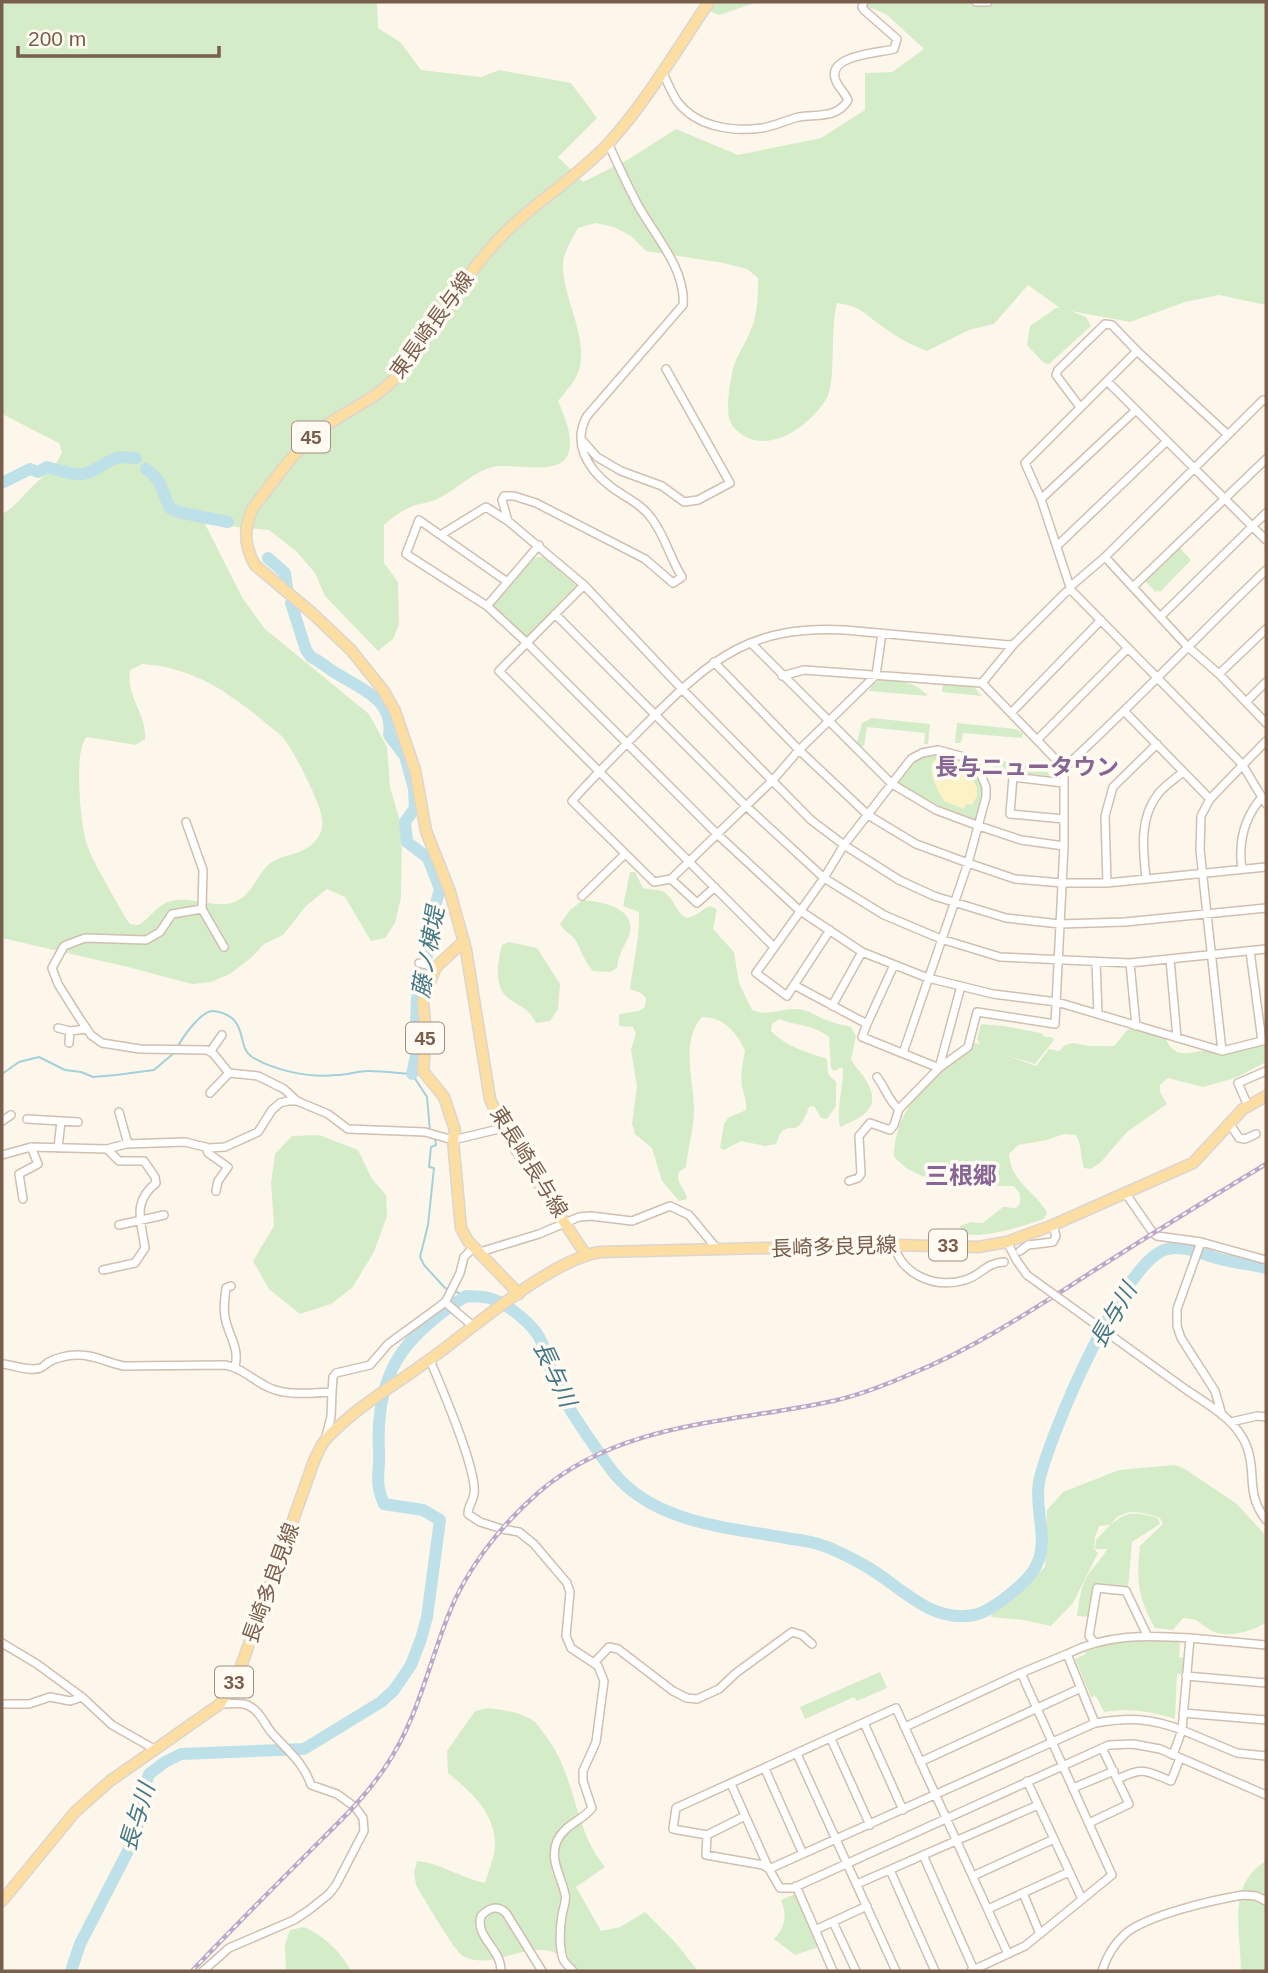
<svg xmlns="http://www.w3.org/2000/svg" width="1268" height="1973" viewBox="0 0 1268 1973" font-family="Arial,'Noto Sans JP',sans-serif">
<style>
.green{fill:#d5ecc8;fill-rule:evenodd}
.sand{fill:#fcf2c6}
.lines{fill:none;stroke-linecap:round;stroke-linejoin:round}
.stream{stroke:#a4d0da;stroke-width:2}
.river{stroke:#bee0e8;stroke-width:12}
.minor-casing{stroke:#d1bfaf;stroke-width:10}
.major-casing{stroke:#dcd5d0;stroke-width:13}
.minor{stroke:#fff;stroke-width:7}
.major{stroke:#fcdea3;stroke-width:10}
.rail-casing{stroke:#bba7c9;stroke-width:4.5}
.rail{stroke:#fffaf2;stroke-width:2;stroke-dasharray:5;stroke-linecap:butt}
.minor-bridge-casing{stroke:#d1bfaf;stroke-width:10;stroke-linecap:butt}
.minor-bridge{stroke:#fff;stroke-width:7}
.labels{text-anchor:middle;stroke-width:7;stroke-linejoin:round;paint-order:stroke}
.shield{fill:#fffaf2;stroke:#a28d7e;stroke-width:2}
.shield-label{font-size:19px;font-weight:bold;fill:#7a5e4c}
.street-label{font-size:21px;fill:#7a5e4c;stroke:#fffaf2}
.neighbourhood-label{font-size:23px;font-weight:bold;fill:#876595;stroke:#fffaf2}
.water-label{font-size:23px;font-style:italic;fill:#427886;stroke:#fffaf2}
.quarter-label{font-size:24px;font-weight:bold;fill:#876595;stroke:#fffaf2}
</style>
<rect width="100%" height="100%" fill="#fdf7eb"/>
<path class="green" d="M2 2H377L378 28 400 42 421 70 481 77 499 70 571 83 597 118 558 157 583 182 629 159 676 129 738 155 821 138 865 110V73L892 72 924 49 886 14 855 2H1266V305L1219 295 1185 302 1130 322 1071 311 1086 317 1091 326 1049 364 1044 363 1027 345 1030 326 1056 308H1060L1028 285 994 324 969 330 927 351C912 345 898 338 886 329 866 316 862 306 837 303 830 327 836 382 827 398 812 423 775 452 746 437 739 433 731 427 729 418 726 407 731 370 736 360 742 347 750 335 754 321 758 307 758 292 758 278L747 269 724 263 646 251 631 236 614 227 595 223 578 228C573 237 567 247 564 257 557 289 590 335 579 370 576 381 565 392 558 401 565 417 579 449 562 462 550 472 515 465 499 466 474 469 459 489 437 499 431 502 423 503 416 505 404 509 394 516 384 525V563L398 582 399 624 393 639 378 651 325 596 315 573 296 551 269 530 205 524 243 599 265 629 369 714 387 747 390 787 402 828 401 897 395 923 385 938 371 941 345 897 327 889 306 906 283 935 264 944 252 957 230 974 211 982 192 984 128 967 2 938V514C17 506 24 494 36 483 47 473 56 467 62 452L59 443 2 414ZM142 664C190 667 224 689 261 719 268 726 279 732 285 740 296 756 305 775 313 792 320 809 329 826 315 841 302 857 281 853 268 865 257 875 252 894 237 901 216 911 190 894 168 902 158 905 148 919 139 925L130 924 125 917C114 896 90 859 85 838 81 820 73 749 87 737L136 745 145 739C147 713 126 699 130 670Z
M704 2H758L719 15 710 11Z
M1179 547 1191 560 1160 592 1158 590 1156 592 1144 580Z
M538 557H544L577 586 527 637 492 607 491 604 535 558Z
M881 680C901 681 914 681 928 696L869 691 873 684Z
M943 682 972 685 982 696 942 692Z
M872 718 930 724 928 744H924L925 733 867 727 864 746H856L862 723Z
M957 723 1016 729 1023 733 1022 738 963 733 961 743H955Z
M927 753C954 752 984 765 983 797 983 804 979 812 978 819L973 821 919 796 897 783 907 765Z
M994 760 1029 764 1030 768H1045L1050 776 992 770Z
M630 872H635L643 888C649 890 657 889 662 891 674 896 675 913 687 918 697 916 701 910 710 906L717 909 713 929 734 952 739 983 752 1010C768 1017 780 1008 797 1009 810 1010 817 1017 829 1021 836 1024 844 1025 851 1027L856 1036 851 1059C854 1065 857 1068 861 1073 884 1104 869 1115 840 1127 836 1112 843 1087 843 1070L842 1067 834 1071 831 1068 829 1037C810 1023 799 1027 779 1019L772 1024 771 1031C789 1048 804 1051 827 1059L828 1074 836 1082V1106L827 1119 821 1118 814 1106 809 1107C797 1141 791 1120 781 1133 778 1136 778 1141 776 1144L765 1146 741 1141 724 1150 720 1148 724 1124 728 1118 746 1110C747 1101 744 1095 742 1087 740 1075 743 1062 745 1050 736 1032 724 1017 702 1017 679 1043 695 1082 694 1113 693 1131 688 1149 686 1167L679 1172C675 1184 686 1188 687 1199L679 1201 662 1181 652 1148 635 1134 632 1124 637 1086 631 1050 636 1034 633 1027 619 1026V1014L639 1011 645 1007 646 998 641 993 630 989C633 963 640 938 639 912L623 906Z
M583 900C603 902 638 908 629 936 624 947 618 955 617 968L610 972 593 971C584 961 582 952 576 941 572 934 564 932 560 924L570 910Z
M509 942 537 948 560 984 558 1009 550 1021 536 1023C528 1007 521 1008 508 998 493 986 498 961 502 945Z
M981 1024 1004 1026 1041 1033 1045 1037H1052L1054 1040 1035 1064 1003 1054 1036 1066 1049 1049 1059 1051 1065 1045 1073 1043 1089 1046H1114L1128 1029 1165 1037C1173 1057 1184 1054 1201 1051 1207 1049 1216 1053 1223 1052 1237 1052 1252 1046 1266 1043V1062L1235 1078 1203 1087 1168 1078 1160 1085V1092L1167 1104 1127 1132 1100 1163 1091 1169 1084 1168C1080 1156 1082 1144 1076 1135L1064 1134 1047 1140 1018 1145 1009 1154C1011 1182 1034 1191 1047 1212L1044 1219C1023 1226 982 1240 962 1233L960 1226 971 1222 983 1223 1003 1207 1016 1208 1020 1204V1194L1014 1186H993L977 1178 963 1175 953 1180 922 1176 906 1168 894 1157C894 1122 914 1093 940 1071 952 1061 965 1056 974 1043L980 1044 977 1039Z
M319 1135 358 1150 372 1179 386 1195 387 1216 374 1252 352 1288 331 1304 300 1314 269 1289 253 1261 274 1226 271 1183 275 1154 292 1136Z
M1175 1465 1185 1469 1237 1504 1266 1536V1623C1251 1631 1228 1639 1212 1631 1198 1623 1201 1619 1183 1618L1173 1630 1155 1628C1138 1599 1136 1579 1140 1546L1163 1524 1160 1518C1142 1512 1124 1506 1111 1524 1128 1510 1137 1512 1158 1518L1160 1524 1132 1542 1128 1588 1095 1585 1089 1617 1077 1616C1079 1603 1080 1588 1087 1577 1092 1567 1101 1561 1107 1549H1095L1096 1540 1110 1525 1099 1526 1095 1537 1094 1549 1098 1553 1073 1603 1051 1626 1024 1620 991 1617 992 1612 1008 1603 1045 1567 1047 1510 1063 1492 1119 1470Z
M1156 1639 1180 1642 1179 1657 1184 1658 1183 1674H1177L1175 1719C1151 1711 1129 1708 1104 1712L1096 1696 1091 1697 1075 1659 1086 1654 1084 1650 1105 1644Z
M880 1672 887 1688 857 1701 854 1697 805 1719 800 1707Z
M488 1708C503 1710 522 1712 535 1722 538 1725 542 1731 545 1735 577 1776 573 1829 605 1867L576 1887 601 1931 620 1927 645 1912 675 1942 698 1971H577C573 1967 568 1960 562 1956 528 1936 493 1973 463 1956 455 1952 423 1897 416 1885L414 1872 417 1861C440 1863 461 1878 485 1883 488 1871 495 1857 495 1845 495 1812 470 1791 448 1773L447 1751 475 1711Z
M1266 1861V1971H1241C1241 1932 1226 1885 1266 1861Z
M795 1894 819 1947 795 1955 774 1939C786 1927 787 1914 781 1900Z
M304 1927C323 1935 341 1952 351 1971H286L285 1945 290 1930Z"/>
<path class="sand" d="M947 755 961 762 977 787V796L972 805 966 804 964 809 944 801C937 789 928 775 933 761Z"/>
<g class="lines">
<path class="stream" d="M177 1048C182 1038 202 1009 214 1011 251 1017 235 1046 252 1057 275 1071 310 1078 336 1075 347 1075 358 1071 368 1071 383 1071 397 1073 412 1074L427 1097 430 1131
M2 1074 19 1062 39 1057 65 1070 81 1072 93 1077 116 1075 154 1070 174 1053
M435 1137 436 1145 431 1147 429 1167 434 1168 428 1225 420 1257 424 1265 445 1288 448 1289
M454 1291 466 1296"/>
<path class="river" d="M146 469C165 483 160 490 170 508L178 512 228 522
M2 483 30 469 38 472 47 467C60 470 74 477 87 473 110 465 107 454 136 458
M268 558 285 573 287 587
M291 603 306 650 311 657C322 662 329 670 339 675 365 690 394 702 389 735L405 756 414 789 415 808 405 822 407 842 428 858 440 889 431 921 425 971 417 998 416 1024 419 1042 412 1074
M71 1971 80 1944 128 1851 137 1829 140 1800 149 1774 165 1762 181 1754 304 1749 381 1702 394 1690 411 1665 421 1639 427 1617 440 1520 423 1510 384 1504C374 1481 380 1474 379 1451 375 1374 402 1337 466 1296 473 1297 482 1296 489 1298 507 1303 536 1326 542 1343 549 1362 553 1381 563 1398 578 1423 596 1449 613 1472 654 1523 726 1527 786 1538 797 1540 810 1541 821 1545 837 1550 855 1560 869 1568 902 1588 931 1623 974 1615 991 1612 1030 1581 1037 1564 1049 1538 1034 1509 1039 1482 1048 1438 1125 1256 1168 1249 1186 1245 1203 1255 1220 1259 1235 1263 1251 1264 1266 1268"/>
<g class="minor-casing">
<path id="minor" d="M976 2H988
M662 71C667 81 671 92 677 101 696 127 732 132 762 128 775 126 786 120 799 117 816 114 837 119 848 100 845 93 839 88 836 81 825 55 879 53 894 49L897 39 864 10 862 7 864 2
M1137 351 1025 463 1041 499 1071 590 1242 764 1266 804
M1080 407 1056 375 1058 370 1105 324 1112 325 1137 351 1227 434
M582 440 597 457 621 471 662 486 684 502 698 500 730 483 666 369
M1167 441 1266 540
M1041 499 1136 410
M508 521 502 500 504 496H514L536 503 645 559 673 583 682 577C670 558 665 536 652 519 641 503 624 497 610 486 587 468 572 443 587 416L683 305C686 270 656 237 639 207 628 187 618 165 608 143
M442 534 486 507 508 521 584 585 682 689 811 820 844 845 899 880 934 896 1006 918 1060 924 1125 922 1266 908
M1057 546 1167 441 1107 381
M1105 557 1187 646 1219 674 1266 723
M506 581 419 520 406 554 487 606 527 643 717 834 799 910 862 952 928 978 993 994 1057 1002 1222 1051 1266 1040
M584 585 499 671 774 947
M1071 586 1105 557 1259 404 1263 400 1266 401
M1134 586 1266 459
M487 606 539 545
M555 614 746 806 824 878 884 915 941 939 1000 957 1130 963 1266 949
M1160 617 1266 513
M882 633 876 675 799 750 773 780 671 879 654 882 572 801C597 773 623 747 650 720 713 657 752 625 845 630L1009 645 1014 644
M751 643 892 784 936 810 979 826 1021 840 1064 846
M714 662 799 750 868 815 916 844 968 863 1015 879 1062 883H1107L1266 867
M1219 674 1266 629
M782 676 804 670 982 683 1064 768V846L1055 1024 977 1012 968 1047 939 1068 862 1037 867 1024 794 985 787 996 756 973 824 878 844 845 911 759 922 753 938 750 964 757 973 763 980 772 986 787V797L968 863 903 1053
M982 683 1014 644 1066 592 1071 590
M1247 701 1266 682
M1125 712 1210 799
M1011 713 1101 620
M1037 740 1128 648
M1064 768C1134 704 1198 635 1266 570
M1064 819 1010 814 1013 777 1064 783
M186 822 203 870 202 909 224 947
M1242 869C1238 842 1244 818 1262 797
M1146 878C1143 850 1139 818 1158 794 1164 786 1175 779 1183 772
M671 879 697 903 715 887
M1107 883 1105 816 1113 787 1157 744
M582 896 625 854
M202 909 172 914 160 932 146 940 85 938 64 946 52 968 58 984 80 1019 91 1035 102 1043 140 1049 206 1050 212 1052 229 1073 258 1076 284 1089 297 1101
M1250 951 1262 1041
M1170 959 1177 1038
M1096 962 1098 1014
M419 963 436 967
M1130 963 1136 1026
M794 985 830 930
M832 1006 862 952
M867 1024 894 965
M58 1028 70 1031 87 1029
M69 1043 70 1031
M1222 1051 1200 850 1201 816 1210 799 1266 741
M210 1052 222 1035
M877 1077C885 1087 889 1102 899 1109
M210 1093 229 1073
M1248 1106 1238 1083 1266 1071
M119 1112 128 1144
M27 1119 61 1121
M2 1121 11 1115
M1230 1124 1239 1138 1245 1139 1256 1134
M206 1147 208 1153 228 1167 218 1181 216 1191
M58 1148 61 1121 78 1122
M2 1155 31 1147 107 1149 126 1144 185 1142 209 1148 225 1147 258 1132 272 1110 280 1103 288 1101H297L328 1114 348 1129 425 1132 453 1140 503 1128
M849 1181 858 1178 861 1174 859 1136 870 1123 890 1130 894 1125 899 1109 939 1068 961 986
M1126 1194 1153 1233 1157 1236 1201 1242 1266 1260
M23 1199 19 1174 38 1164 31 1147
M119 1225 164 1215
M1007 1242 1017 1261 1027 1275
M1201 1242 1177 1309V1326L1181 1338 1215 1391 1222 1415
M894 1245C902 1275 935 1289 965 1280 982 1275 985 1263 1004 1262
M1020 1251 1028 1245 1053 1242 1056 1236 1053 1225
M480 1252 539 1234 579 1217 591 1216 632 1221 670 1206 689 1215 718 1250
M103 1270 135 1263 145 1248C141 1221 132 1202 156 1183L155 1177 144 1161H119L107 1149
M231 1286 226 1288C225 1297 223 1307 225 1317 228 1335 240 1348 235 1366
M445 1302 474 1327
M430 1360C440 1384 478 1471 474 1494 473 1502 468 1505 468 1514L480 1522 502 1529 519 1532 534 1544 567 1583 570 1592 566 1636 571 1648 598 1666 604 1681 596 1742 583 1771V1781L592 1808C582 1821 565 1824 557 1841 549 1859 561 1876 565 1894 567 1901 563 1908 562 1915 560 1928 559 1946 563 1959 565 1964 570 1967 573 1971
M2 1364C14 1365 29 1372 40 1368 42 1368 47 1363 49 1362 56 1358 68 1355 76 1355 94 1354 107 1363 124 1366L225 1365C243 1368 253 1381 270 1388 288 1396 312 1393 332 1392L331 1417 325 1440
M1188 1391C1210 1406 1237 1420 1247 1447 1257 1474 1245 1493 1266 1520
M332 1392 333 1377 336 1373 370 1365 388 1344 440 1306 446 1301 460 1273 464 1257 474 1247
M1231 1422 1257 1416 1266 1417
M2 1643 37 1664 82 1697 112 1725 156 1750
M1095 1643 1089 1636 1097 1588 1126 1591 1147 1635
M1266 1645 1190 1638 1182 1730 1237 1753 1266 1756
M1067 1654C1106 1634 1147 1635 1190 1638
M594 1663 609 1647 618 1649 673 1691 687 1698 697 1699 719 1689 736 1673 792 1632 802 1635 812 1644
M1021 1673 1067 1654 1095 1723
M1186 1676 1266 1683
M2 1704H29L50 1697 70 1701 82 1697
M1183 1713 1266 1720
M864 1723 903 1810
M905 1727 1021 1673 1112 1875 1025 1946 971 1971
M831 1739 870 1825
M797 1754 896 1971
M920 1762 1081 1688
M765 1769 803 1854
M1118 1779C1144 1766 1146 1771 1171 1781L1180 1758
M1027 1781 1082 1899
M731 1784 769 1869 1095 1723C1129 1717 1150 1718 1182 1730L1173 1755
M1073 1788 1114 1771
M745 1816 707 1835 673 1829 676 1808 896 1708 1008 1954
M1089 1823 1129 1804 1102 1748
M707 1835 706 1855 763 1865 769 1869 780 1888H793L1109 1745 1133 1744 1160 1749 1266 1795
M923 1855 974 1970
M890 1870 935 1971
M973 1876 1054 1839
M857 1884 1038 1805
M796 1886 833 1971
M1023 1893 1040 1934
M988 1909 1069 1872
M833 1922 856 1971
M815 1930 867 1906
M203 1971 229 1948 294 1920 309 1910 329 1894 336 1885 364 1831 363 1818 355 1807 337 1794 311 1785C304 1763 287 1750 272 1733 264 1724 260 1710 247 1705 240 1702 229 1704 220 1704
M501 1971C501 1948 475 1938 481 1916 489 1908 497 1904 506 1913L542 1971
M1102 1971C1106 1958 1114 1944 1125 1934 1147 1915 1213 1900 1243 1895L1256 1896 1266 1901"/>
</g>
<g class="major-casing">
<path id="major" d="M464 941 436 967 428 986 423 1002 426 1033 423 1071 444 1097 455 1130 453 1140 461 1228 468 1241 519 1294
M586 1255 517 1151 503 1128 490 1099 466 950 450 892 426 831 415 770 395 711 383 690 351 650 312 613 255 565C244 546 243 528 253 508 271 485 288 459 310 438 337 413 374 403 399 374 435 333 459 282 496 242 530 205 574 180 608 144 647 101 677 49 709 2
M2 1901 75 1812 110 1781 220 1704 238 1675 314 1461C318 1453 321 1444 327 1438 356 1407 395 1385 429 1360 472 1329 550 1260 600 1252L894 1245 978 1247 1007 1242 1053 1225 1193 1163 1243 1109 1266 1096"/>
</g>
<use href="#minor" class="minor"/>
<use href="#major" class="major"/>
<g class="rail-casing">
<path id="rail" d="M192 1971C231 1930 271 1890 311 1850 338 1823 365 1798 386 1766 417 1720 428 1667 448 1616 466 1569 501 1525 539 1492 621 1421 733 1423 833 1401 860 1395 888 1384 913 1373 979 1346 1038 1306 1098 1268 1153 1233 1210 1198 1266 1164"/>
</g>
<use href="#rail" class="rail"/>
<g class="minor-bridge-casing">
<path id="minor-bridge" d="M1027 1275 1188 1391"/>
</g>
<use href="#minor-bridge" class="minor-bridge"/>
</g>
<g class="labels">
<g class="shield">
<rect x="292" y="421.5" width="38" height="31" rx="5"/>
<rect x="406" y="1022.5" width="38" height="31" rx="5"/>
<rect x="929" y="1229.5" width="38" height="31" rx="5"/>
<rect x="215" y="1666.5" width="38" height="31" rx="5"/>
</g>
<g class="shield-label">
<text x="311" y="444">45</text>
<text x="425" y="1045">45</text>
<text x="948" y="1252">33</text>
<text x="234" y="1689">33</text>
</g>
<g class="street-label">
<text transform="translate(432 325) rotate(-54)" y="7">東長崎長与線</text>
<text transform="translate(529 1162) rotate(58)" y="7">東長崎長与線</text>
<text transform="translate(834 1247) rotate(-2)" y="7">長崎多良見線</text>
<text transform="translate(271 1583) rotate(-70)" y="7">長崎多良見線</text>
</g>
<g class="neighbourhood-label">
<text x="1027" y="775">長与ニュータウン</text>
</g>
<g class="water-label">
<text transform="translate(428 952) rotate(-80)" y="8">藤ノ棟堤</text>
<text transform="translate(1113 1315) rotate(-60)" y="8">長与川</text>
<text transform="translate(555 1374) rotate(65)" y="8">長与川</text>
<text transform="translate(137 1817) rotate(-73)" y="8">長与川</text>
</g>
<g class="quarter-label">
<text x="961" y="1184">三根郷</text>
</g>
</g>
<rect width="1268" height="1973" fill="none" stroke="#7a5e4c" stroke-width="7"/>
<path d="M18 46v10h201v-10" fill="none" stroke="#7a5e4c" stroke-width="3.5"/>
<text x="28" y="46" font-size="21" fill="#7a5e4c" stroke="#fffaf2" stroke-width="5" paint-order="stroke">200 m</text>
</svg>
